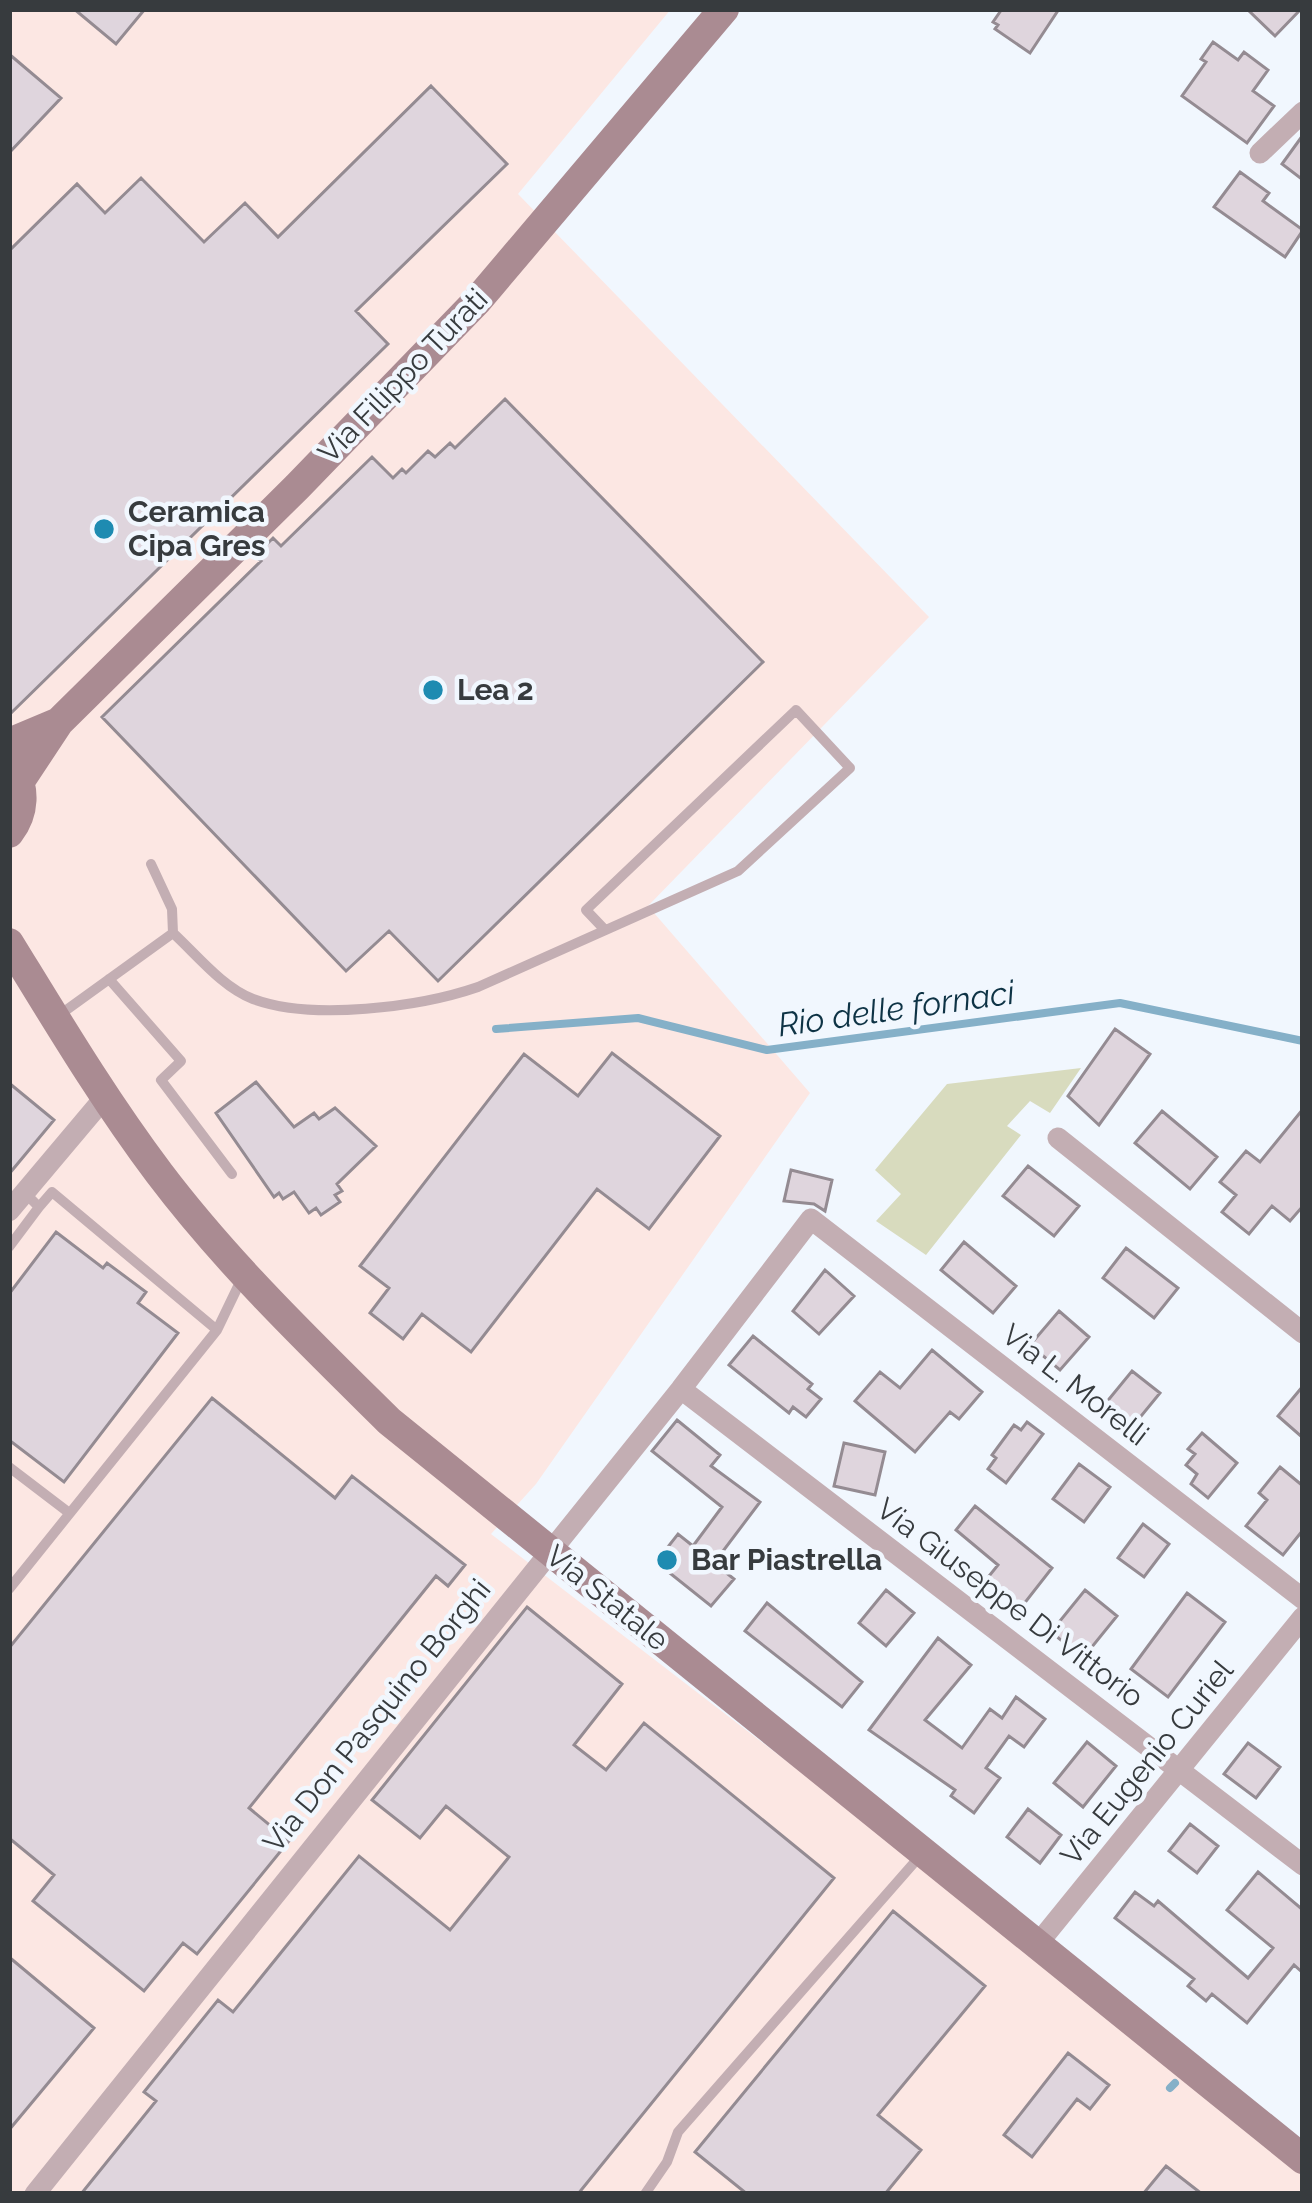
<svg xmlns="http://www.w3.org/2000/svg" width="1312" height="2203" viewBox="0 0 1312 2203" font-family="Raleway,sans-serif">
<style>
.industrial{fill:#fce7e3}
.green{fill:#d8dbbe}
.lines{fill:none;stroke-linecap:round;stroke-linejoin:round}
.stream{stroke:#85b0c8;stroke-width:8}
.building{fill:#dfd5dd;stroke:#948b92;stroke-width:3}
.service{stroke:#c3aeb3;stroke-width:10}
.minor{stroke:#c3aeb3;stroke-width:21}
.secondary{stroke:#aa8b92;stroke-width:30}
.poi-dot{fill:#1e8bb1;stroke:#f1f7fe;stroke-width:4.5}
.labels{text-anchor:middle;stroke-width:9;stroke-linejoin:round;paint-order:stroke}
.street-label{font-size:30px;fill:#373b3e;stroke:#f1f7fe}
.poi-label{font-size:30px;font-weight:bold;fill:#373b3e;stroke:#f1f7fe;text-anchor:start}
.water-label{font-size:33px;font-style:italic;fill:#0e3345;stroke:#f1f7fe}
</style>
<rect width="100%" height="100%" fill="#f1f7fe"/>
<path class="industrial" d="M9 9H671L518 194 929 617 648 906 810 1093 536 1484 491 1534 1303 2158V2194H9Z"/>
<path class="green" d="M1081 1068 1050 1113 1030 1101 1007 1126 1021 1135 926 1255 876 1221 901 1194 875 1170 947 1084Z"/>
<g class="lines">
<path class="stream" d="M496 1029 638 1018 767 1050 1120 1003 1303 1041
M1170 2088 1175 2083"/>
</g>
<path class="building" d="M74 9H145L116 44Z
M1002 9H1059L1030 53 995 29 998 25 993 22Z
M1247 9H1301L1275 36Z
M1213 42 1238 60 1244 52 1268 70 1253 91 1274 106 1247 143 1182 96 1206 62 1201 59Z
M9 54 61 98 9 153Z
M431 86 507 164 356 311 388 344 9 715V251L77 184 105 213 141 178 204 242 245 203 278 237Z
M1303 135V180L1282 164Z
M1240 172 1269 193 1263 201 1303 230 1285 257 1214 207Z
M505 399 763 662 438 981 389 931 346 971 102 717 261 561 255 556 273 538 281 546 372 457 393 478 402 469 406 473 428 451 435 457 450 443 455 448Z
M1115 1029 1150 1054 1099 1125 1068 1096Z
M612 1053 720 1136 649 1229 597 1189 471 1352 422 1314 403 1339 370 1313 389 1288 360 1266 524 1054 578 1096Z
M256 1082 294 1127 314 1113 319 1119 335 1108 376 1146 337 1184 342 1191 335 1195 340 1202 321 1215 316 1208 309 1213 294 1192 283 1199 279 1193 274 1197 216 1113Z
M9 1083 54 1120 9 1174Z
M1303 1109V1206L1290 1221 1272 1206 1249 1234 1222 1212 1236 1195 1220 1182 1246 1151 1260 1162Z
M1162 1111 1217 1157 1190 1189 1135 1143Z
M1028 1166 1079 1206 1054 1236 1003 1196Z
M791 1170 832 1180 825 1211 814 1204 784 1201Z
M56 1232 103 1268 107 1263 146 1292 138 1303 178 1333 64 1482 9 1440V1294Z
M964 1242 1016 1286 993 1313 941 1270Z
M1126 1248 1178 1288 1154 1318 1103 1278Z
M825 1270 854 1296 819 1334 793 1311Z
M1059 1311 1089 1337 1060 1370 1030 1345Z
M753 1336 812 1384 808 1389 821 1399 806 1417 793 1407 789 1413 729 1365Z
M932 1350 982 1392 959 1419 950 1412 915 1452 855 1401 880 1372 900 1388Z
M1132 1371 1160 1393 1133 1426 1105 1404Z
M1303 1386V1438L1278 1416Z
M212 1398 335 1498 352 1476 465 1565 448 1586 436 1576 249 1808 289 1841 197 1954 183 1943 144 1991 33 1901 54 1875 9 1838V1648Z
M677 1420 720 1455 711 1466 760 1502 714 1563 734 1579 711 1606 656 1562 678 1534 693 1546 722 1507 652 1451Z
M1027 1422 1043 1434 1006 1483 988 1469 996 1458 992 1455 1014 1425 1021 1430Z
M1202 1433 1237 1463 1208 1498 1191 1484 1197 1474 1186 1465 1195 1454 1188 1449Z
M844 1443 885 1452 875 1495 834 1486Z
M1079 1464 1110 1487 1084 1522 1053 1499Z
M1280 1467 1303 1486V1530L1283 1555 1246 1526 1267 1500 1259 1493Z
M975 1506 1052 1568 1020 1609 985 1581 998 1565 956 1530Z
M1143 1524 1169 1544 1144 1577 1118 1558Z
M886 1590 914 1613 886 1646 859 1623Z
M1085 1590 1117 1616 1083 1658 1051 1632Z
M1187 1593 1225 1622 1168 1697 1131 1669Z
M767 1603 862 1682 842 1707 745 1631Z
M527 1607 622 1684 574 1745 606 1770 644 1723 834 1878 578 2194H81L156 2101 144 2092 218 2000 233 2012 359 1856 450 1930 509 1857 446 1806 420 1838 372 1800Z
M938 1638 971 1665 925 1720 962 1748 990 1709 1002 1718 1016 1697 1045 1719 1024 1747 1009 1736 986 1768 1000 1778 974 1813 951 1796 955 1790 869 1730Z
M1087 1742 1116 1766 1083 1807 1054 1783Z
M1248 1743 1280 1767 1256 1798 1224 1774Z
M1028 1809 1061 1835 1040 1863 1007 1837Z
M1190 1824 1218 1846 1197 1873 1169 1851Z
M1258 1872 1303 1910V1973L1294 1965 1247 2023 1212 1994 1206 2001 1188 1986 1194 1979 1115 1918 1135 1892 1154 1906 1158 1901 1248 1978 1273 1948 1227 1910Z
M893 1911 985 1986 878 2115 921 2150 885 2194H747L695 2152Z
M9 1957 94 2028 9 2130Z
M1068 2053 1109 2085 1090 2109 1077 2099 1032 2157 1004 2135Z
M1166 2166 1202 2194H1143Z"/>
<g class="lines">
<path class="service" d="M151 864 172 909 173 933
M109 979 181 1061 161 1080 232 1174
M58 1016 173 933C197 955 222 987 253 999 312 1021 420 1007 478 987L738 871 850 768 796 710 586 910 605 930
M39 1207 52 1192 217 1330
M9 1247 39 1207 25 1193
M9 1467 68 1512
M9 1589 217 1330 243 1276
M645 2194 667 2162 678 2132 920 1856"/>
<path class="minor" d="M1260 153 1303 112
M1058 1138 1303 1333
M9 1211 105 1097
M681 1389 1303 1865
M1036 1946 1303 1617
M35 2194 681 1389 811 1219 1303 1599"/>
<path class="secondary" d="M9 743 59 722
M20 781 59 722 297 487 477 301 724 9
M9 833C25 812 25 789 13 766
M9 943C57 1021 104 1100 159 1173 227 1263 309 1342 389 1421L1303 2159"/>
</g>
<g class="poi-dot">
<circle cx="104" cy="529" r="12"/>
<circle cx="433" cy="690" r="12"/>
<circle cx="667" cy="1560" r="12"/>
</g>
<g class="labels">
<g class="street-label">
<text transform="translate(403 376) rotate(-46)" y="10">Via Filippo Turati</text>
<text transform="translate(1075 1385) rotate(38)" y="10">Via L. Morelli</text>
<text transform="translate(607 1598) rotate(39)" y="10">Via Statale</text>
<text transform="translate(1010 1603) rotate(37)" y="10">Via Giuseppe Di Vittorio</text>
<text transform="translate(377 1716) rotate(-51)" y="10">Via Don Pasquino Borghi</text>
<text transform="translate(1147 1763) rotate(-51)" y="10">Via Eugenio Curiel</text>
</g>
<g class="poi-label">
<text x="128" y="522">Ceramica<tspan x="128" dy="34">Cipa Gres</tspan></text>
<text x="457" y="700">Lea 2</text>
<text x="691" y="1570">Bar Piastrella</text>
</g>
<g class="water-label">
<text transform="translate(896 1008) rotate(-8)" y="12">Rio delle fornaci</text>
</g>
</g>
<rect width="1312" height="2203" fill="none" stroke="#373b3e" stroke-width="24"/>
</svg>
